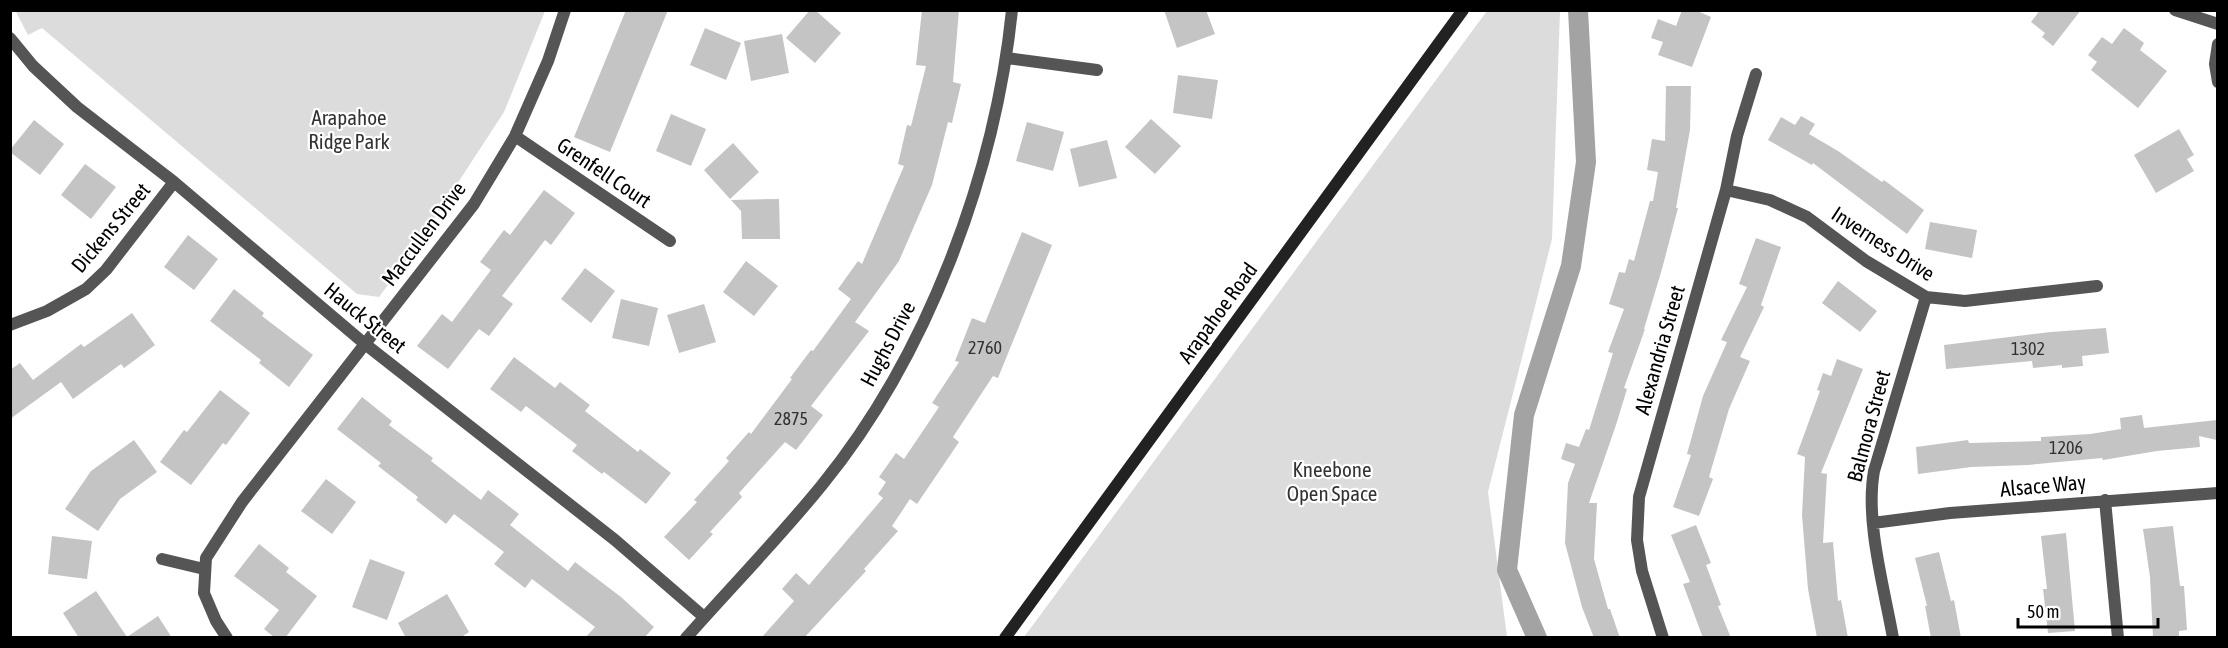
<svg xmlns="http://www.w3.org/2000/svg" width="2228" height="648" viewBox="0 0 2228 648" font-family="'Asap Condensed',sans-serif">
<style>
.green{fill:#dcdcdc}
.lines{fill:none;stroke-linecap:round;stroke-linejoin:round}
.canal{stroke:#a3a3a3;stroke-width:20}
.building{fill:#c4c4c4}
.street{stroke:#555;stroke-width:12}
.secondary{stroke:#222;stroke-width:12}
.labels{text-anchor:middle;stroke-width:4.5;stroke-linejoin:round;paint-order:stroke}
.number-label{font-size:18px;fill:#313131}
.park-label{font-size:21px;fill:#333;stroke:#fff}
.street-label{font-size:21px;fill:#000;stroke:#fff}
</style>
<rect width="100%" height="100%" fill="#fff"/>
<path class="green" d="M15 10H545V11L504 112 418 244 379 297 357 294 42 28 28 35Z
M1487 11H1560L1552 239 1488 492 1507 637H1024Z"/>
<g class="lines">
<path class="canal" d="M1537 638 1507 570 1524 415 1571 266 1586 162 1578 10"/>
</g>
<path class="building" d="M626 10H668L610 152 574 137Z
M810 10H815L841 33 815 63 786 38Z
M922 10H959L953 82 961 84 952 123 948 122 932 185 899 261 855 322 869 331 811 406 823 415 796 450 785 442 739 493 742 497 710 532 713 534 689 560 664 537 697 502 694 500 729 461 726 458 749 432 751 434 792 379 790 378 811 350 813 351 851 299 838 289 858 261 862 264 904 166 898 164 907 125 911 126 926 66 916 65Z
M1164 10H1206L1215 34 1177 48Z
M1682 10H1695L1711 17 1692 67 1658 55 1663 42 1651 38 1658 19 1676 26Z
M2040 10H2081L2053 46 2042 37 2045 33 2031 22Z
M705 28 741 43 726 80 690 65Z
M2124 28 2144 43 2140 50 2167 71 2138 108 2091 70 2097 62 2088 55 2102 37 2112 44Z
M782 34 789 73 751 81 744 41Z
M1178 75 1218 80 1212 119 1173 113Z
M1666 86H1691L1690 130 1676 208H1678L1662 269 1644 329H1645L1624 388 1627 389 1616 425 1589 503H1597L1594 559 1608 609H1610L1620 638H1594L1582 607 1565 543 1568 483 1575 464 1561 459 1566 443 1579 447 1586 429 1589 430 1613 353 1608 352 1624 309 1609 304 1619 272 1625 273 1629 259 1634 261 1650 201H1653L1658 172 1647 170 1652 139 1665 141Z
M671 114 706 129 691 166 656 151Z
M1801 116 1815 124 1809 134 1838 151 1882 182 1884 180 1924 210 1907 234 1813 163 1812 165 1768 140 1781 117 1795 125Z
M1151 119 1181 146 1155 174 1125 147Z
M34 120 64 144 40 175 10 152V150Z
M1027 122 1064 132 1053 171 1016 161Z
M2179 129 2194 155 2187 159 2194 171 2156 193 2134 155Z
M1107 140 1117 178 1079 187 1070 149Z
M733 143 759 172 730 199 704 170Z
M85 164 116 187 91 219 61 195Z
M544 190 575 213 551 245 545 240 502 296 513 304 489 336 479 329 448 369 417 346 442 314 452 322 491 270 480 262 504 230 510 235Z
M779 199 780 239H742L741 211 731 200Z
M1930 222 1977 230 1972 258 1925 249Z
M1022 232 1052 245 998 378 993 376 953 437 959 442 917 504 910 499 892 526 898 531 864 569 866 571 804 638H761L794 601 782 589 796 573 809 585 883 498 878 494 886 482 879 477 896 453 904 459 939 407 932 403 959 362 955 361 972 318 985 323Z
M188 235 218 259 194 290 164 267Z
M1756 238 1781 247 1761 305 1764 307 1740 357 1750 361 1729 409 1709 477 1713 479 1699 516 1673 507 1691 455 1687 454 1703 396 1727 342 1721 340 1747 287 1739 284Z
M746 261 778 286 754 316 723 292Z
M585 268 615 291 591 323 561 299Z
M1838 281 1877 311 1860 332 1822 303Z
M234 289 264 313 262 316 313 355 289 387 259 363 261 360 210 321Z
M621 299 658 308 649 346 612 338Z
M704 304 716 342 679 353 667 315Z
M132 313 155 345 124 368 121 364 73 399 61 382 10 419V370L20 363 33 380 81 344 84 347Z
M2106 328 2109 353 2082 356 2083 366 2062 368V365L2033 368 2032 361 1946 369 1944 345 2051 332Z
M514 357 555 388 560 382 590 405 585 411 638 452 640 449 671 473 646 504 604 472 602 474 572 451 577 445 526 406 521 412 490 389Z
M1837 359 1863 369 1821 473 1827 474 1823 543 1833 542 1838 601 1841 600 1848 638H1817L1808 589 1802 515 1805 457 1797 454 1820 391 1817 390 1823 373 1831 376Z
M220 390 250 413 226 445 223 443 191 485 160 462 184 430 187 432Z
M362 397 392 421 389 425 433 458 431 461 481 500 488 490 519 514 510 525 568 571 575 562 621 597 654 627 644 638H585L595 627 532 579 525 588 494 564 504 552 454 514 446 524 416 500 418 497 378 466 381 463 337 429Z
M2142 415 2144 428 2217 420V440L2199 436 2200 447 2157 451 2103 460 2102 458 2028 465 1971 467 1918 474 1916 447 1968 440 1969 443 2041 441V437L2090 434 2121 429 2120 418Z
M134 440 157 472 120 499 98 531 65 509 91 471Z
M326 479 356 502 332 534 301 511Z
M1696 525 1711 563 1706 565 1721 605 1718 606 1731 638H1703L1683 584 1690 582 1671 535Z
M2173 526 2180 586H2184L2187 630 2179 631V638H2153L2150 577 2143 529Z
M2066 533 2075 631 2048 633 2043 589H2047L2041 536Z
M52 536 92 541 87 579 48 574Z
M259 544 289 568 286 572 317 596 285 638H275L264 629 279 610 234 576Z
M1939 552 1951 601 1954 600 1961 638H1931L1925 606H1927L1915 558Z
M370 559 405 572 387 620 352 607Z
M96 591 127 637 158 616 172 638H79L63 613Z
M447 594 469 632 460 638H406L398 623Z"/>
<g class="lines">
<path class="street" d="M2175 10 2218 24
M10 38 33 66 77 107 174 182 365 344 615 540 704 617
M2218 44 2215 64 2218 82
M1007 58 1097 70
M515 136 670 241
M1726 190 1770 200 1807 217 1866 261 1926 297 1965 301 2097 286
M10 325 47 311 86 289 106 270 174 182
M2105 500 2118 638
M1873 523 1950 513 2218 493
M162 559 204 569
M227 638 216 621 204 593 206 558 242 502 474 204 515 136 548 61 565 10
M686 638C731 587 779 538 822 485 927 356 995 175 1012 10
M1663 638 1642 571 1637 540 1639 497 1726 190 1737 136 1756 74
M1893 638C1884 587 1865 521 1874 471L1926 297"/>
<path class="secondary" d="M1005 638 1463 10"/>
</g>
<g class="labels">
<g class="number-label">
<text x="985" y="354">2760</text>
<text x="2028" y="355">1302</text>
<text x="791" y="425">2875</text>
<text x="2066" y="454">1206</text>
</g>
<g class="park-label">
<text x="349" y="125">Arapahoe<tspan x="349" dy="24">Ridge Park</tspan></text>
<text x="1332" y="477">Kneebone<tspan x="1332" dy="24">Open Space</tspan></text>
</g>
<g class="street-label">
<text transform="translate(604 173) rotate(34)" y="7">Grenfell Court</text>
<text transform="translate(111 228) rotate(-50)" y="7">Dickens Street</text>
<text transform="translate(424 234) rotate(-53)" y="7">Maccullen Drive</text>
<text transform="translate(1883 244) rotate(33)" y="7">Inverness Drive</text>
<text transform="translate(1218 313) rotate(-54)" y="7">Arapahoe Road</text>
<text transform="translate(365 318) rotate(39)" y="7">Hauck Street</text>
<text transform="translate(888 344) rotate(-62)" y="7">Hughs Drive</text>
<text transform="translate(1660 350) rotate(-74)" y="7">Alexandria Street</text>
<text transform="translate(1869 426) rotate(-75)" y="7">Balmora Street</text>
<text transform="translate(2043 486) rotate(-5)" y="7">Alsace Way</text>
</g>
</g>
<rect width="2228" height="648" fill="none" stroke="#000000" stroke-width="24"/>
<path d="M2018 618v9h140v-9" fill="none" stroke="#000000" stroke-width="3"/>
<text x="2027" y="618" font-size="18" fill="#000000" stroke="#ffffff" stroke-width="4.5" paint-order="stroke">50 m</text>
</svg>
